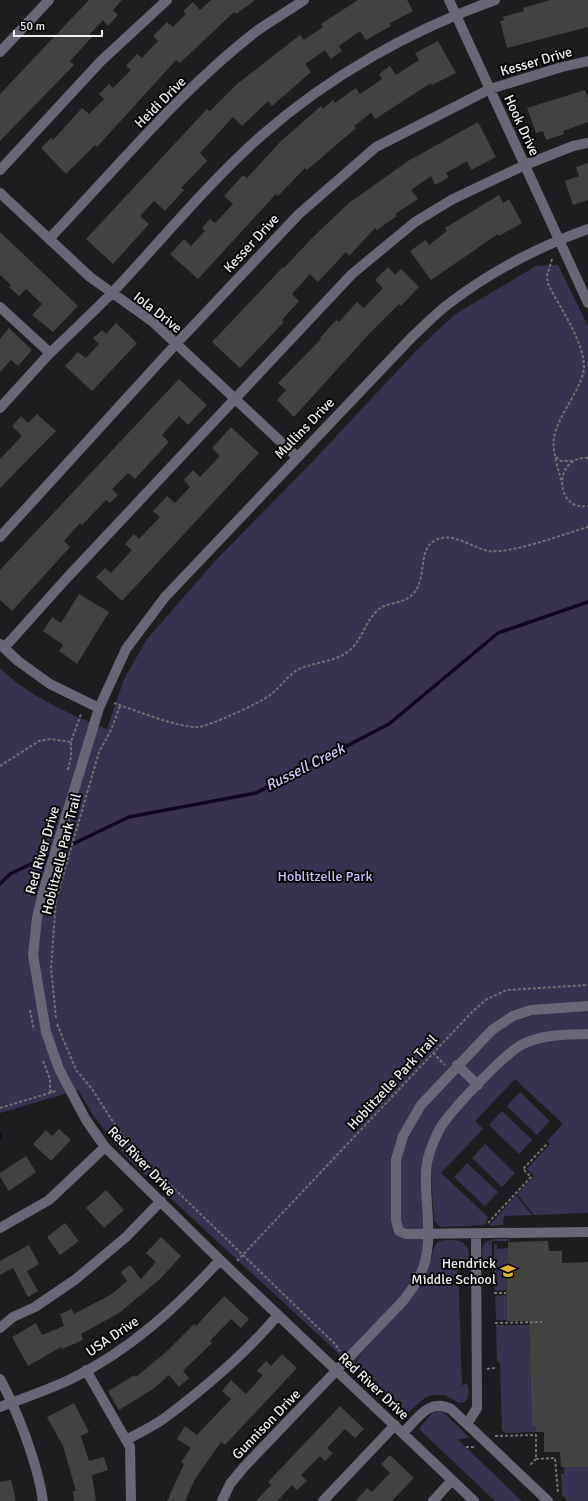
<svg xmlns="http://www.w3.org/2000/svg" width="588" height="1501" viewBox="0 0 588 1501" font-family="Signika,sans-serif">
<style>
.green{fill:#383150}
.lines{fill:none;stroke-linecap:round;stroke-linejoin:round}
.stream{stroke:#110725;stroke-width:3.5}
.building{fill:#444240}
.path{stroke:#717173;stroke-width:2;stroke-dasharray:3 2;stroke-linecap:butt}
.minor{stroke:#696677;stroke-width:10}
.labels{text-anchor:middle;stroke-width:4;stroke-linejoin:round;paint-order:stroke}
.street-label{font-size:14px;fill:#efeef0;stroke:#070708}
.park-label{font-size:14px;fill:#cbbdfe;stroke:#070708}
.poi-label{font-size:14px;fill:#efeef0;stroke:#070708;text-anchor:end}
.water-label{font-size:15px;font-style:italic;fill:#d0c6fa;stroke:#070708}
</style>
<rect width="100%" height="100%" fill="#1d1d1f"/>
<path class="green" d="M558 265 588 326V1213L534 1215 517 1194 534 1176 527 1169 550 1144 547 1141 563 1124 515 1079 475 1121 483 1129 441 1173 488 1217 485 1225 440 1227 434 1221 431 1175V1259C433 1254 433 1246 438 1242 441 1240 447 1240 450 1240 465 1240 472 1247 467 1262L458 1263 462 1385 467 1384C470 1390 469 1397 465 1402L459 1403 445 1395H432L426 1397 405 1415 353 1365 364 1352 351 1365 126 1157 95 1118 78 1090 0 1113V668C29 697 70 714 107 729L124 679 147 639 217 559 314 460 416 351 454 315 536 266Z
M520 1092 550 1121 537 1135 507 1106Z
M502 1111 532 1140 519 1154 489 1125Z
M485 1144 515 1173 502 1187 472 1158Z
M467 1163 498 1192 485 1206 454 1177Z
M516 1195 532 1215 504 1216 503 1225 489 1226Z
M510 1239V1241H492V1261H483C478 1237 492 1239 510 1239Z
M494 1244H497V1249L508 1248V1262H506V1290L495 1291Z
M506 1295 507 1320H496L495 1296Z
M496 1325H529L532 1426H536V1432L505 1433 502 1430 500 1364 497 1361Z
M439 1411 444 1413 470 1438 457 1439 522 1501H495L419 1429 432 1413Z
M564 1467H588V1501H568L562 1495 561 1474H564Z"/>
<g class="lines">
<path class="stream" d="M0 884 10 874 129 817 256 793 389 724 498 633 588 602
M0 1135V1137"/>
</g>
<path class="building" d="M89 0H122L113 10 118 15 108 26 103 20 89 35 92 37 70 61 74 65 0 141V94Z
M211 0H255L236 14 234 12 180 63 176 60 97 147 95 145 66 174 41 148 51 138 53 140 82 108 89 114 104 99 99 94 109 84 113 88 131 70 126 66 137 54 142 58 158 41 153 36 167 22 173 27 186 14 183 11 193 2 200 10Z
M358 0H407L413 11 390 23 391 26 366 40 360 31 339 46 342 51 331 59 325 50 305 64 311 72 272 106 268 101 242 126 233 117 200 153 207 161 181 188 184 190 165 211 154 201 140 216 149 224 113 264 86 239 207 109 210 111 237 84 300 35 304 40 323 27 321 24Z
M550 0H588V27L507 48 500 21 504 20 503 17 524 11 523 8Z
M438 41 456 73 432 85 431 83 375 119 371 113 354 126 356 128 307 170 305 168 278 196 276 194 198 279 170 254 184 239 191 246 205 231 202 228 210 219 215 223 233 204 224 196 243 175 247 178 281 141 321 106 323 109 333 100 335 103 356 88 360 94 382 79 379 74 390 66 396 75 419 60 415 53Z
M585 90 588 98V122L563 131 564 134 546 140 543 131 536 133 527 108Z
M478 122 496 157 471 170 467 161 446 173 449 177 435 185 431 176 411 190 418 199 395 214 397 216 377 230 375 228 349 256 346 252 318 282 310 274 292 294 299 301 282 320 284 322 240 368 212 342 283 267 284 268 313 237 349 203 408 161Z
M588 163V200L573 205 565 181 579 176 576 167Z
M499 195 503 203 509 199 522 223 499 236 498 234 431 280 410 251 426 240 429 245 447 231 445 228Z
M0 232 78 306 53 332 32 315 42 304 26 289 19 296 9 287 11 285 0 275Z
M388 267 395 275 401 269 419 287 401 306 399 304 369 334 294 417 277 400 286 390 278 383 321 339 320 338 336 320 339 322 357 302 364 308 383 288 375 280Z
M116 323 137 343 92 391 65 366 78 352 86 358 99 344 93 338 102 330 106 334Z
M9 328 32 350 18 366 11 360 0 372V339Z
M179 379 207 405 188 425 179 416 162 435 169 442 135 479 128 473 112 489 118 495 110 503 106 500 82 525 80 523 64 541 70 547 12 611 0 600V570Z
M37 414 56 431 0 488V459L22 436 12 426 21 416 28 423Z
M231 427 259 453 122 601 96 577 105 568 111 573 132 550 125 544 134 534 139 539 160 517 153 511 167 496 175 503 190 487 184 480 193 470 200 477 220 456 212 448Z
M79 594 109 612 77 664 59 651 63 645 43 631 52 617 61 623Z
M59 1129 71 1140 51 1161 33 1144 46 1130 52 1136Z
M26 1156 36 1172 9 1191 0 1177V1173Z
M106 1190 124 1210 104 1228 86 1208Z
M65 1223 79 1241 60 1255 47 1237Z
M161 1237 181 1256 160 1279 119 1313 81 1334 83 1340 62 1349 61 1347 28 1366 12 1337 36 1323 42 1335 64 1326 60 1314 72 1309 74 1314 112 1294 127 1281 121 1272 130 1265 141 1279 156 1262 146 1253Z
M548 1241 549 1251H562V1263L588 1262V1467H561L560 1452H544V1432H536V1426H532L529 1321H507L506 1262H508V1242Z
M29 1245 39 1264 27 1271 38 1291 28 1297 13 1268 0 1275V1261Z
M224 1296 249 1319 241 1328 231 1319 210 1341 212 1343 183 1371 189 1378 179 1387 169 1375 153 1389 119 1410 108 1391 135 1375 136 1377 166 1352 194 1324 196 1326Z
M282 1354 297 1368 225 1445 221 1442 195 1479 185 1501H167L184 1464 181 1462 191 1448 177 1439 185 1426 197 1435 231 1399 222 1391 231 1380 246 1394 263 1375 257 1371 266 1361 271 1366Z
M74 1403 89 1432 81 1436 89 1461 104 1457 108 1470 92 1475 96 1501H74L73 1491H76L63 1446 47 1417Z
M340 1406 364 1429 355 1438 345 1429 327 1448 333 1453 325 1461 320 1456 301 1475 307 1481 297 1490 292 1485 277 1501H256L271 1485 268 1482Z
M390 1455 414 1478 392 1501H356L367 1488 372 1492 390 1473 381 1464Z
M11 1480 16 1501H0V1482Z"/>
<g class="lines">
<path class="path" d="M552 259 547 276 548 284C560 308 582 338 584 365 585 386 557 415 554 438 552 452 558 467 561 480
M556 457 561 461H572
M588 458C552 456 555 512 588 506
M114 703C134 710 179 728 198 727 210 726 260 703 270 695 281 687 287 676 299 669 315 662 336 662 350 650 363 639 366 617 382 607 392 602 404 603 412 595 428 580 417 551 434 541 451 530 472 548 489 551 511 554 564 534 588 527
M0 766 39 741 51 739 71 742 81 714
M68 770 71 757V742
M30 1010 34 1030
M56 1018 51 968 56 900 99 752 111 730 120 706
M57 1024 76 1070 92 1089 126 1142 335 1344 340 1351
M433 1053 445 1065
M43 1061 50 1079V1090L52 1093
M0 1108 56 1091
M488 1223 531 1177 523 1169 547 1144
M237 1261 473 1011 487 999 507 990 588 985
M494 1293H506
M495 1323 542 1322
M487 1369 495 1368
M495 1436 536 1435V1459L529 1466
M466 1447H475
M536 1459 555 1458 558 1493"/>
<path class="minor" d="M449 0 588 303
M0 52 49 0
M0 170 101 61 167 0
M0 193 90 277 153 322 296 456
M49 239C116 169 181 89 258 30 273 20 289 10 304 0
M0 307 50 353 0 408
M50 353C71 333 91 314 111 294 161 241 207 184 261 136 329 76 411 30 495 0
M0 537 176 344 299 214 376 147 490 89 562 67 588 61
M0 644 18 661 50 684 99 708
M4 648 65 580 352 274 415 222 453 199 525 165 573 146 588 143
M588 1006 531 1010 513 1016 492 1030 421 1105 403 1136 396 1160V1220L399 1231 406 1234 588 1232
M457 1065 478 1085
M0 1228 49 1200 105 1147
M0 1328 13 1317 35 1307 76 1279 126 1237 161 1201
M86 1370 130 1447 131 1501
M0 1379C18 1412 38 1465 43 1501
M0 1407C24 1398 48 1390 71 1379 129 1351 177 1307 220 1260
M467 1424 477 1408 476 1234
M403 1433C418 1418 429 1398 451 1409L548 1501
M126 1440C139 1433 154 1426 166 1417 206 1387 246 1353 278 1315
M222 1501 230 1484 244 1467 403 1301C408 1294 413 1288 417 1281 437 1247 424 1206 426 1170 427 1157 433 1142 439 1130 449 1112 505 1053 523 1044 544 1034 566 1035 588 1034
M323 1501 395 1425
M433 1501 452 1480
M474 1501 220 1260 105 1147 86 1120 59 1069 46 1032 33 955 37 918 44 889 99 708 126 649 165 597 412 337C425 325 437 312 451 302 493 270 538 247 588 229"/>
</g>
<defs>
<g id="school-bare" transform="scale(1.2)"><path d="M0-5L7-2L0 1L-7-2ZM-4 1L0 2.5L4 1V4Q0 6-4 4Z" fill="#e2af34" stroke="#070708" stroke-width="2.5" paint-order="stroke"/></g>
</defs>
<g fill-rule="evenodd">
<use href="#school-bare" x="508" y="1271"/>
</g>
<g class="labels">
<g class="street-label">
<text transform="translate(536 61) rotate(-16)" y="5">Kesser Drive</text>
<text transform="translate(160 102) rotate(-45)" y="5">Heidi Drive</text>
<text transform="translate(522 125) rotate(65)" y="5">Hook Drive</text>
<text transform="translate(251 243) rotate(-47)" y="5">Kesser Drive</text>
<text transform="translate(158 312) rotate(38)" y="5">Iola Drive</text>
<text transform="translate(304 428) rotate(-46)" y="5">Mullins Drive</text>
<text transform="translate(42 850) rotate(-74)" y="5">Red River Drive</text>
<text transform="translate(61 854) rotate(-76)" y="5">Hoblitzelle Park Trail</text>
<text transform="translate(392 1082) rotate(-47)" y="5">Hoblitzelle Park Trail</text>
<text transform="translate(142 1161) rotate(46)" y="5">Red River Drive</text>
<text transform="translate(112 1336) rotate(-34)" y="5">USA Drive</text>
<text transform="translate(374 1386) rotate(43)" y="5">Red River Drive</text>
<text transform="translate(266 1424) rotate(-46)" y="5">Gunnison Drive</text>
</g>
<g class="park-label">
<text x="325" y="881">Hoblitzelle Park</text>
</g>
<g class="poi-label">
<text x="496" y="1268">Hendrick<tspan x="496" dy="16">Middle School</tspan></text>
</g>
<g class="water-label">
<text transform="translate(305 767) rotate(-27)" y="5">Russell Creek</text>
</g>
</g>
<path d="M14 30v6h88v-6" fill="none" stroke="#efeef0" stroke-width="2"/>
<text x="20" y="30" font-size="12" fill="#efeef0" stroke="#070708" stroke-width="3" paint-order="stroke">50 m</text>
</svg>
